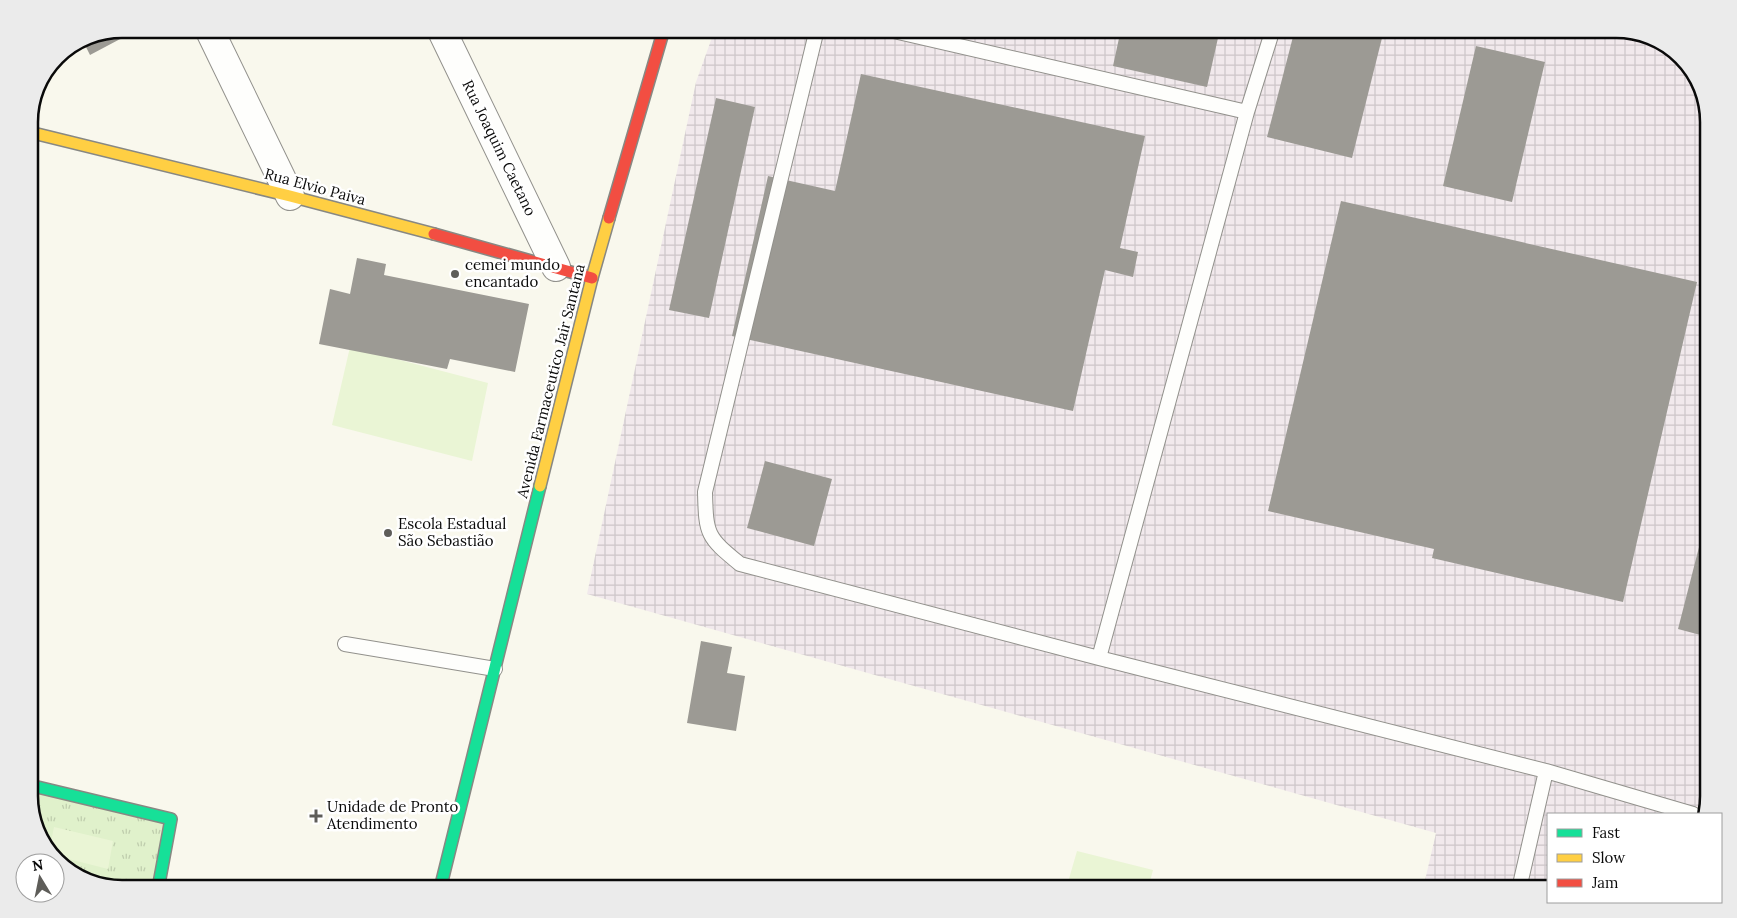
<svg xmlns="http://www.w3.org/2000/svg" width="1737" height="918" viewBox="0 0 1737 918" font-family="Lora,serif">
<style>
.industrial{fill:url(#industrial-grid)}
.grass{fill:url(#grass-tufts)}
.pitch{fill:#eaf5d5}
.building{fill:#9c9a94}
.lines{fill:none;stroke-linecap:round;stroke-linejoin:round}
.lane-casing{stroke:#92918c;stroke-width:16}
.street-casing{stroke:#92918c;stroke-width:30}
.fast-casing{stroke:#888883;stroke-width:14}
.slow-casing{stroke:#888883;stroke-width:14}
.jam-casing{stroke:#888883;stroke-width:14}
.lane{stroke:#fefefc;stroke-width:14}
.street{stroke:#fefefc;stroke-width:28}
.fast{stroke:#16e098;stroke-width:11}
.slow{stroke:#ffcf43;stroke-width:11}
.jam{stroke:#f24e42;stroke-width:11}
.poi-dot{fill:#5e5d59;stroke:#fff;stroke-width:2}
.labels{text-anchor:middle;stroke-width:5;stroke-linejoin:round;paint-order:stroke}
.street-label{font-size:15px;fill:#0a0a0a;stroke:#fff}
.poi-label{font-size:15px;fill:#0a0a0a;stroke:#fff;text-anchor:start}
.rim{fill:none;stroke:#0a0a0a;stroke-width:2.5}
</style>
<defs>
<pattern id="industrial-grid" width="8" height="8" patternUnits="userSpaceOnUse" patternTransform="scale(1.25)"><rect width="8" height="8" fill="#f1e9ec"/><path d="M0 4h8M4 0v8" fill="none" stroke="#cdc6c9"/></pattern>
<pattern id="grass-tufts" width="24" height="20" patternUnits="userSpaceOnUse" patternTransform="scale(1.25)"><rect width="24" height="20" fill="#e0f1cb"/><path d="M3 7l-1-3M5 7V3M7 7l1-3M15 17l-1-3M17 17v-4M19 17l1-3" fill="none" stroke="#bfcdad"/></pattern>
</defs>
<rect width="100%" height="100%" fill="#f9f8ed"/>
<path class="industrial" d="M715 29H1615L1657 38 1693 70 1708 116V796L1704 814H1548V889H1423L1436 833 587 594 696 82Z"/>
<path class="grass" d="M29 786 171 820 158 889H122L80 880 45 848 29 803Z"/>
<path class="pitch" d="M350 347 488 383 472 461 332 425Z
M54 827 113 841 108 869 53 855 49 852Z
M1077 851 1153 870 1148 889H1066Z"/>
<path class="building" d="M122 29H139L90 55 82 39 86 36Z
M1075 29H1108L1106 36Z
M1121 29H1220L1207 87 1113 66Z
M1295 29 1384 30 1352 158 1267 137Z
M1476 46 1545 62 1512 202 1443 186Z
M861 74 1145 136 1120 248 1138 252 1133 277 1105 270 1073 411 732 336 768 176 835 191Z
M716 98 755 107 709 318 669 310Z
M1341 201 1697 282 1623 602 1432 558 1434 549 1268 511Z
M357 258 386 264 384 275 529 304 515 372 450 359 447 369 319 344 330 289 350 294Z
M765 461 832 479 814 546 747 528Z
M1708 512V637L1678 629Z
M701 641 732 647 727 673 745 676 736 731 687 723Z"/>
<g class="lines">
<g class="lane-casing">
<path id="lane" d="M817 29 705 492C706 535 707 537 740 564L1099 658
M885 29 1247 112 1273 29
M1247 112 1099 658 1546 771 1693 814
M345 644 495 669
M1519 889 1546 771"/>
</g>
<g class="street-casing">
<path id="street" d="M209 29 290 196
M441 29 556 267"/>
</g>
<g class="fast-casing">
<path id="fast" d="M29 785 171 819 158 889
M440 889 540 486"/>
</g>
<g class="slow-casing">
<path id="slow" d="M29 132 290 196 434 234
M540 486 592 278 609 218"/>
</g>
<g class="jam-casing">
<path id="jam" d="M609 218 664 29
M434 234 592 278"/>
</g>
<use href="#lane" class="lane"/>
<use href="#street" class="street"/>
<use href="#fast" class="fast"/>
<use href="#slow" class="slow"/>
<use href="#jam" class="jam"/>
</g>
<g class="poi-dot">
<circle cx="455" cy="274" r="5"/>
<circle cx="388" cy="533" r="5"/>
<path d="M313.5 808.5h5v5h5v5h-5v5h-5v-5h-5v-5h5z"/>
</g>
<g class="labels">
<g class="street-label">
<text transform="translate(499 148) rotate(64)" y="5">Rua Joaquim Caetano</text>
<text transform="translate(315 187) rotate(15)" y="5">Rua Elvio Paiva</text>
<text transform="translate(551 381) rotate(-76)" y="5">Avenida Farmaceutico Jair Santana</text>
</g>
<g class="poi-label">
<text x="465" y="270">cemei mundo<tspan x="465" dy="17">encantado</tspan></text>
<text x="398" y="529">Escola Estadual<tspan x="398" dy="17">São Sebastião</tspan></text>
<text x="327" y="812">Unidade de Pronto<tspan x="327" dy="17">Atendimento</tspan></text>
</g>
</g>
<path d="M0 0H1737V918H0ZM122 38H1616A84 84 0 0 1 1700 122V796A84 84 0 0 1 1616 880H122A84 84 0 0 1 38 796V122A84 84 0 0 1 122 38Z" fill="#ebebeb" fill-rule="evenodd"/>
<path class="rim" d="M122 38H1616A84 84 0 0 1 1700 122V796A84 84 0 0 1 1616 880H122A84 84 0 0 1 38 796V122A84 84 0 0 1 122 38Z"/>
<rect x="1547" y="813" width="175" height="90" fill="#ffffff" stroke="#9d9d9d"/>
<rect x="1557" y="829" width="25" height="8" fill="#16e098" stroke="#9d9d9d"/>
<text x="1592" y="838" font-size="15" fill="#0a0a0a">Fast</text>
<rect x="1557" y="854" width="25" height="8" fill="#ffcf43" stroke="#9d9d9d"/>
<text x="1592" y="863" font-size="15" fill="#0a0a0a">Slow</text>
<rect x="1557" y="879" width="25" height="8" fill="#f24e42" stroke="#9d9d9d"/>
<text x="1592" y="888" font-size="15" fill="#0a0a0a">Jam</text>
<g transform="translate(40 878) rotate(350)"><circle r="24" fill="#ffffff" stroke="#9d9d9d"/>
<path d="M0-4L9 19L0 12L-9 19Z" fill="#5e5d59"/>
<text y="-8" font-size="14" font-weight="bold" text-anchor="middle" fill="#0a0a0a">N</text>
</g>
</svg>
